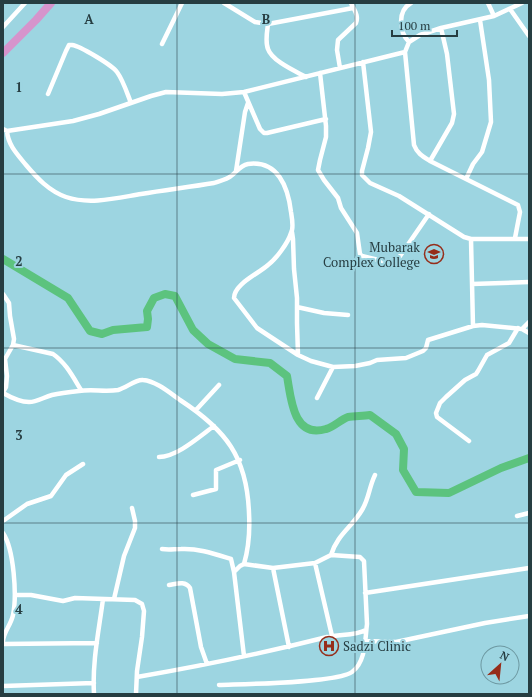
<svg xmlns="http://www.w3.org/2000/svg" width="532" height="697" viewBox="0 0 532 697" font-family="'PT Serif',serif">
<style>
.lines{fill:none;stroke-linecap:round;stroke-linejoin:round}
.river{stroke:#5cc37e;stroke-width:8}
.minor{stroke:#fff;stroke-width:4.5}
.trunk{stroke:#d694cc;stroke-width:8}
.grid{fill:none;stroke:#263d41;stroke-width:1;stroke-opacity:0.55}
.labels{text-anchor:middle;stroke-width:4;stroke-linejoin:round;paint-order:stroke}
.poi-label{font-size:13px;fill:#263d41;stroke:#9dd5e1;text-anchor:end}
.grid-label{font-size:13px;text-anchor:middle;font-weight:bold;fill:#263d41;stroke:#9dd5e1;stroke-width:4;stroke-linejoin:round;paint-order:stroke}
</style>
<rect width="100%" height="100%" fill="#9dd5e1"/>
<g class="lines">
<path class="river" d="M3 259 68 298 90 331 102 334 113 330 147 327 148 319 147 311 154 298 165 294 175 296 193 330 208 344 235 359 270 363 287 376C291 398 293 439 326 429 334 427 340 420 348 417 355 416 363 416 370 415L396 434 404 449 403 470 416 492 449 493 501 468 529 458"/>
<path class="minor" d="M224 3 255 22 268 24C267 32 265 42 268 49 272 61 295 71 306 77
M488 3 494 16
M510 9 529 36
M268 24 353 8
M3 27 25 3
M409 42C399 32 397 11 411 3
M162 44 182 3
M363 62 371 132 368 148 362 171V175L370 183 399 196 464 237 471 239H529
M340 68 337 50 338 40 356 23C359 15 354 10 351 3
M320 73 326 126V137L320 160 318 170 324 180 338 198 341 208 357 233 360 254 362 256 387 262 398 259 429 214
M244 92 260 129 264 133H267L326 119
M48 94 66 51 69 45H72C80 46 112 65 117 72 123 80 127 93 131 103
M3 129 7 131 73 121 99 114 151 96 166 92 222 94 244 92 405 52
M7 131C8 145 17 154 26 165 37 178 49 191 66 197 90 205 117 198 141 194 165 190 190 187 214 183 219 181 226 180 231 176 237 172 239 166 248 164 278 160 288 187 291 212 292 218 294 228 291 233 288 243 276 259 268 265 258 274 234 284 234 298L257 328 298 355 311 361 333 367 355 366 370 363 377 360 406 358 423 351 426 348 428 340 473 326 482 325 522 329 529 322
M430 161 452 123 454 114 447 54 441 28
M236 171 245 112 248 103
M466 179 473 164 482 152 491 122 489 80 480 20
M292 232 293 239 294 269 297 298V323L298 355
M515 238 520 212 518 205 430 161C422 156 417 153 414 145L405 52 409 42 420 35 441 28 494 16 522 3
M471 239 473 326
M472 284 529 282
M3 294 9 303 10 316 14 339 13 345 5 359 7 376 6 387 3 392
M297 307 324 313 348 315
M522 329 529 333
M13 345 53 354C66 363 73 377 81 390
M3 393C10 397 20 402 29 402 37 402 44 397 52 395 61 393 70 392 79 391 92 389 105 392 118 390 126 388 136 379 143 380 156 381 170 393 180 400 226 430 247 457 249 513 250 531 249 547 244 564
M317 398 333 367
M196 410 219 385
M469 441 437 417 436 413 440 403 446 397 465 380 476 374 478 371 487 355 509 343 518 328
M159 457C177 457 200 436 214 426
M193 495 216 489V470L240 460
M517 516 529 513
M3 521 27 504 51 496 66 475 83 464
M3 533C14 549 17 596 13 615 11 625 4 631 3 641
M162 549C169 550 174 549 181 549 198 548 215 554 231 559L234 572 240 566 244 564 273 568 315 563 331 555 360 557 364 561 367 624C365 639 366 662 352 672 337 683 242 684 219 685
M331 555C337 535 352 527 362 510 369 499 369 487 375 475
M315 563 332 636
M273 568 289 647
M234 572 244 656
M169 585C176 584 185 580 190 588L201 647 207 664
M365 593 529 568
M15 595H31L63 601 75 598 135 600 142 604 144 611 142 637 137 671 136 694
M114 599 124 556 135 528V521L132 508
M366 641 396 642 485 623 529 616
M3 644 97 643
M137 677C201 666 264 653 327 637 340 634 355 636 366 630
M3 686 94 683
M94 694C92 662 99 630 103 599"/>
<path class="trunk" d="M3 53 36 20 51 3"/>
</g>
<path class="grid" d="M177 3V694M355 3V694M3 174H529M3 348H529M3 523H529"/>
<defs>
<g id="university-ring" transform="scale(1)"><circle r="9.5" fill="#9dd5e1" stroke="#962d1a" stroke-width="1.5"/><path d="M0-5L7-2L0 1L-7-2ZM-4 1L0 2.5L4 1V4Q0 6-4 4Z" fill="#962d1a"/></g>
<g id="hospital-ring" transform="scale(1)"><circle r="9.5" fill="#9dd5e1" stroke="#962d1a" stroke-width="1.5"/><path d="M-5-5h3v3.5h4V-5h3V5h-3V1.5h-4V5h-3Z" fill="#962d1a"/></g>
</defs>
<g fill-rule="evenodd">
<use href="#university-ring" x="434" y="254"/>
<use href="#hospital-ring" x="329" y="646"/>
</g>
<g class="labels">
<g class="poi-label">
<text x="420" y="252">Mubarak<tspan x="420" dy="15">Complex College</tspan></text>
<text x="343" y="651" text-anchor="start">Sadzi Clinic</text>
</g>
</g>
<g class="grid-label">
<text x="89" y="24">A</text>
<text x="266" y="24">B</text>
<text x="19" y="92">1</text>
<text x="19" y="266">2</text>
<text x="19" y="440">3</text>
<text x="19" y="614">4</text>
</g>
<rect width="532" height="697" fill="none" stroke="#263d41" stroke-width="8"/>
<g transform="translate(500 665) rotate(27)"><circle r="19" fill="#9dd5e1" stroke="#6d98a1"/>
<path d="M0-3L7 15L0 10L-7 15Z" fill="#962d1a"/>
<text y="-6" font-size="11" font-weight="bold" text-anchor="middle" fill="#263d41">N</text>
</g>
<path d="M392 30v6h65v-6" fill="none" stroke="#263d41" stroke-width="2"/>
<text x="398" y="30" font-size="12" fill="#263d41" stroke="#9dd5e1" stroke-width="3" paint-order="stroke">100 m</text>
</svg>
